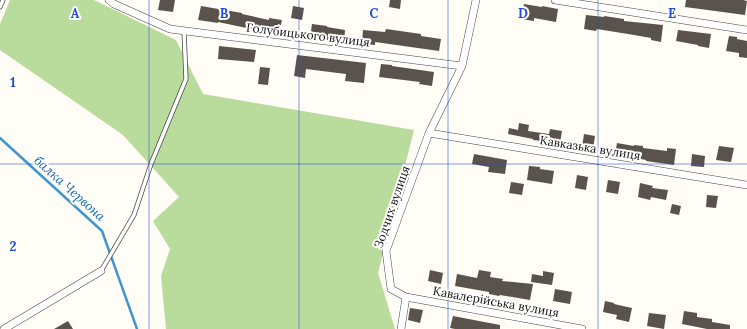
<svg xmlns="http://www.w3.org/2000/svg" width="747" height="329" viewBox="0 0 747 329" font-family="Lora,serif">
<style>
.forest{fill:#b9dc9c}
.lines{fill:none;stroke-linecap:round;stroke-linejoin:round}
.stream{stroke:#3f96cf;stroke-width:2.5}
.building{fill:#5a524d}
.lane-casing{stroke:#444;stroke-width:5}
.street-casing{stroke:#444;stroke-width:8}
.lane{stroke:#fff;stroke-width:3.5}
.street{stroke:#fff;stroke-width:7}
.grid{fill:none;stroke:#1d4ed8;stroke-width:1;stroke-opacity:0.55}
.labels{text-anchor:middle;stroke-width:4;stroke-linejoin:round;paint-order:stroke}
.street-label{font-size:12px;fill:#111;stroke:#fff}
.water-label{font-size:13px;font-style:italic;fill:#1768a6;stroke:#fff}
.grid-label{font-size:13px;text-anchor:middle;font-weight:bold;fill:#1d4ed8;stroke:#fff;stroke-width:4;stroke-linejoin:round;paint-order:stroke}
</style>
<rect width="100%" height="100%" fill="#fffdf5"/>
<path class="forest" d="M10 0H94L176 40 203 94 414 130 378 273 395 329H166L161 276 170 249 153 221 179 197 123 135 0 50V24Z"/>
<g class="lines">
<path class="stream" d="M0 138 102 231 137 329"/>
</g>
<path class="building" d="M160 0H175L173 12 158 10Z
M390 0H401L400 9 389 7Z
M686 0H743L747 1 745 15 685 7Z
M524 4 542 7V6L558 9 556 22 534 18V21L521 19Z
M201 6 242 13V14L269 20V18L282 20 279 35 218 22V23L198 20Z
M293 6 304 8 302 20 291 18Z
M586 15 604 17V16L624 19V21L663 25 661 42 651 40V38L634 35 597 29 596 31 584 29Z
M312 24 327 26V27L345 30 344 42 310 38Z
M386 29 421 34V36L441 39 439 51 375 42V45L362 44 363 30 385 32Z
M678 30 711 34 709 48 698 46V45L676 41Z
M729 36 737 37V39L747 41V58L739 57V53L726 51Z
M219 46 256 50 254 62 218 59Z
M297 55 366 63 364 83 345 81 346 74 306 69 305 78 294 76Z
M381 64 392 65V66L434 72 432 86 419 84 420 82 379 77Z
M260 67 270 68 268 85 258 84Z
M519 123 529 125 528 131 549 134 550 129 562 131 560 143 533 140V139L508 134 509 128 518 130Z
M584 134 595 136 593 149 582 147Z
M617 143 634 146V145L643 146V148L667 151V148L676 149 674 165 646 161V160L615 154Z
M719 146 734 148 731 162 716 160Z
M474 154 507 160 505 174 488 172 489 167 472 164Z
M692 154 705 156 704 167 691 166Z
M529 166 540 167V169L554 171 552 184 527 180Z
M577 175 588 177 586 190 575 188Z
M608 180 620 182 618 194 606 192Z
M511 182 524 184 522 195 509 193Z
M640 183 653 186 652 188 668 190 666 200 651 197 650 200 638 197Z
M707 195 718 196 716 208 706 207Z
M672 204 681 206 679 215 670 213Z
M430 270 443 273 441 284 428 281Z
M479 270 491 272 490 277 503 279 502 281 533 284 530 300 500 295 499 296 489 294V292L455 286 457 274 477 278Z
M543 271 554 273 552 285 531 282 532 274 543 276Z
M555 289 572 292 570 304 553 301Z
M605 301 614 303V304L632 308 629 322 616 319 617 315 603 312Z
M410 308 423 310 420 323 408 320Z
M684 311 697 313V317L712 319V322L730 325V329H707L682 324Z
M649 313 666 315 664 329 647 326Z
M453 316 500 325V329H455L450 328Z
M68 321 73 329H54Z"/>
<g class="lines">
<g class="lane-casing">
<path id="lane" d="M0 7 3 0
M101 271 134 215 151 164 186 79 184 31"/>
</g>
<g class="street-casing">
<path id="street" d="M109 0 114 4 170 29 462 66
M555 0 747 30
M429 133 747 185
M406 297 582 329
M4 329 101 271
M401 329 406 297 391 289 386 251 429 133 462 66 476 0"/>
</g>
<use href="#lane" class="lane"/>
<use href="#street" class="street"/>
</g>
<path class="grid" d="M149 0V329M299 0V329M448 0V329M598 0V329M0 164H747"/>
<g class="labels">
<g class="street-label">
<text transform="translate(308 35) rotate(7)" y="4">Голубицького вулиця</text>
<text transform="translate(590 148) rotate(9)" y="4">Кавказька вулиця</text>
<text transform="translate(392 207) rotate(-71)" y="4">Зодчих вулиця</text>
<text transform="translate(496 302) rotate(10)" y="4">Кавалерійська вулиця</text>
</g>
<g class="water-label">
<text transform="translate(70 188) rotate(42)" y="5">балка Червона</text>
</g>
</g>
<g class="grid-label">
<text x="75" y="18">A</text>
<text x="224" y="18">B</text>
<text x="374" y="18">C</text>
<text x="523" y="18">D</text>
<text x="672" y="18">E</text>
<text x="13" y="87">1</text>
<text x="13" y="251">2</text>
</g>
</svg>
